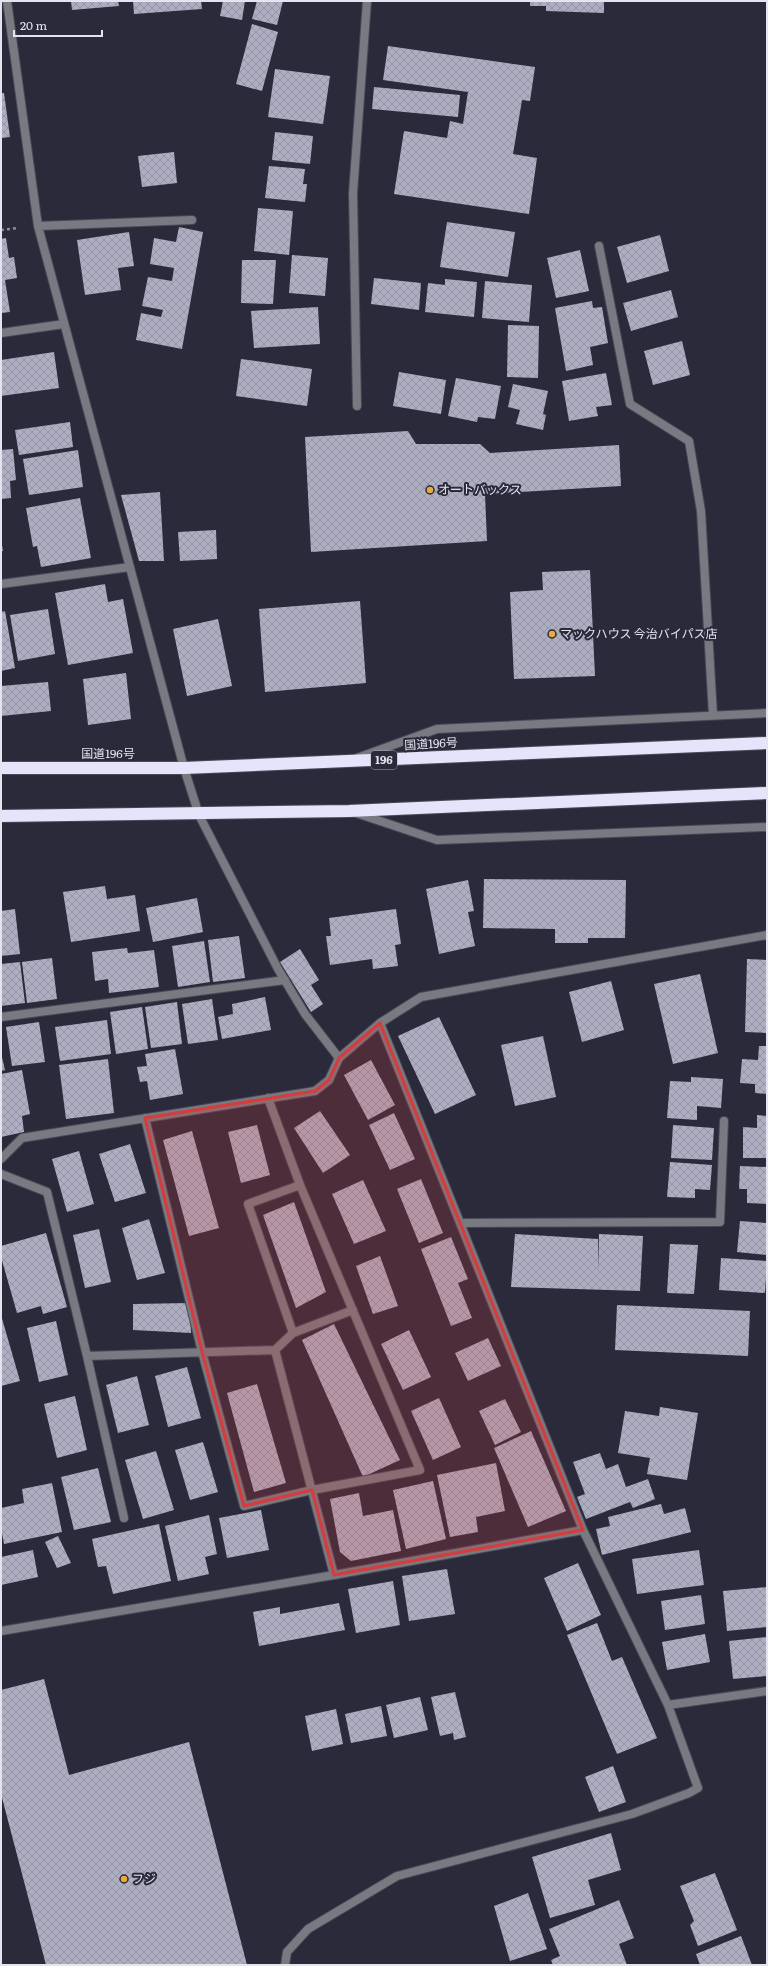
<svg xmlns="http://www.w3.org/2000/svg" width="768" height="1966" viewBox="0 0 768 1966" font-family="Literata,'Noto Sans JP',serif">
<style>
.building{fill:url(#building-cross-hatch)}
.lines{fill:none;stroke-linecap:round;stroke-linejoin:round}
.street-casing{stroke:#494857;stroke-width:10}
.highway-casing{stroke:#494857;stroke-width:14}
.path{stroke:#8c8c99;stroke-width:2.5;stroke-dasharray:3 3;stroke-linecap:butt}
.street{stroke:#797981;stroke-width:8}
.highway{stroke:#e5e4fa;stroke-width:12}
.marked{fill:#d73b3c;fill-opacity:0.2;stroke:#d73b3c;stroke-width:3;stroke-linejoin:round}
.poi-dot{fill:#eaaa39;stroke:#2b2a3a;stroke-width:1.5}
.labels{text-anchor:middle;stroke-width:4;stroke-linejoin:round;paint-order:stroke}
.shield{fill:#2b2a3a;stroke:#acacb9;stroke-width:1}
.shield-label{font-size:11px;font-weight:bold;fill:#e4e4ef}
.poi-label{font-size:12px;fill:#e4e4ef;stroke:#2b2a3a;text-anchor:start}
.street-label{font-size:12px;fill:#e4e4ef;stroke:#2b2a3a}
</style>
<defs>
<pattern id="building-cross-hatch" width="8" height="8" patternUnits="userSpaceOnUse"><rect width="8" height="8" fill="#aeaec2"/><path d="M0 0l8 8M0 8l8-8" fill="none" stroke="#9494a4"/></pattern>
</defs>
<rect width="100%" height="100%" fill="#2b2a3a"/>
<path class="building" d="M71 1H118L119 6 72 10Z
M133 1H201L202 9 134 14Z
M223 1H245L242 20 220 16Z
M257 1H283L277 25 252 19Z
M530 1H604V13L546 11V6H530Z
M252 24 278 32 262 91 236 84Z
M388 46 535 67 530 101 522 100 513 154 537 158 529 214 394 194 404 131 447 138 450 121 463 124 468 92 383 80Z
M275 69 330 76 323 124 268 117Z
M374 87 460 95 458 117 372 109Z
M1 93H4L10 137 1 138Z
M275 132 313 136 310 164 272 160Z
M174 152 177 183 142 187 138 156Z
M269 166 305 169 303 184H307L305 202 265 198Z
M258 208 293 211 289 255 254 251Z
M447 222 515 232 508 277 440 267Z
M179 227 203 232 182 349 136 340 141 313 161 317 163 310 142 306 148 277 172 281 174 268 150 264 154 238 176 242Z
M129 232 134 266 118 268 121 290 85 295 77 240Z
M660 235 669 271 627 283 617 247Z
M6 238 9 258 14 257 17 278 5 280 10 312 1 313V239Z
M580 250 589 291 556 298 547 258Z
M292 255 328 258 325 296 289 293Z
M242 260H276L273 304 241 303Z
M374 278 421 283 419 310 371 304Z
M445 279 477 282 474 317 425 312 428 283 445 285Z
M485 281 532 285 529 322 482 318Z
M671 290 678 317 631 331 623 303Z
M592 301 593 308 602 307 608 343 590 347 593 365 566 371 555 308Z
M318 307 320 344 254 348 251 311Z
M508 325 539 326 538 378 507 377Z
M682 341 690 375 653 385 644 351Z
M54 352 59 388 1 396V360Z
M241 359 312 369 307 406 236 396Z
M399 372 446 380 441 414 393 406Z
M606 373 612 405 596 407 598 416 569 421 562 381Z
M456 378 501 386 495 419 478 417 477 422 448 416Z
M513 384 548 391 543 414 546 415 543 430 516 424 520 410 508 407Z
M70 422 73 447 19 455 15 430Z
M408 431 416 444H480L490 453 619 445 621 486 485 494 487 541 311 552 305 437Z
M13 449 16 480 10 481 11 498 1 499V450Z
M78 450 83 487 29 495 23 459Z
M160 492 164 561H139L121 495Z
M80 498 91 558 41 567 37 546 33 547 26 508Z
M216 530 217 559 180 561 178 532Z
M1 539 3 551H1Z
M590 570 595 676 514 679 510 592 543 590 542 572Z
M105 584 108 602 123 599 133 653 68 665 55 593Z
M360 601 366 683 265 692 259 609Z
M48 609 55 654 18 661 10 615Z
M5 611 15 668 1 671V612Z
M218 619 232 686 187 696 173 629Z
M126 673 131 719 88 725 83 679Z
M48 682 51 711 1 716V686Z
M484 879 626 880 625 938H588V943H555V929L483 928Z
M468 880 474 911 468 912 475 946 439 954 426 889Z
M105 886 107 899 135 895 140 931 71 942 63 892Z
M197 898 203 932 153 942 146 908Z
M15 909 20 954 1 956V911Z
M396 909 401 944 395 945 398 966 373 969 372 959 330 965 326 936H331L329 918Z
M239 936 245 978 213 982 208 940Z
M204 941 210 982 178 987 172 946Z
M127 948 128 953 154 950 159 987 109 993 108 979 95 981 92 952Z
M300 949 319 980 311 985 323 1004 311 1012 280 962Z
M52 958 57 999 27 1003 22 962Z
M747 959 767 960V1033L745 1032Z
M20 962 25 1003 1 1006V964Z
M700 974 718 1053 673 1064 654 984Z
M611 981 624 1030 582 1042 569 992Z
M265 997 271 1030 222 1039 218 1017 233 1014 232 1004Z
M212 999 218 1040 188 1044 182 1004Z
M177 1002 182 1044 151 1048 145 1007Z
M142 1007 148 1049 116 1054 110 1012Z
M439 1017 476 1095 435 1114 398 1036Z
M107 1020 111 1054 60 1061 55 1027Z
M39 1022 45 1062 12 1066 6 1027Z
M543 1036 556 1097 515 1106 501 1045Z
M759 1046H767V1094L755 1093V1084L740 1083 742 1059 758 1060Z
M175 1049 183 1094 150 1100 147 1081 140 1082 137 1067 147 1066 145 1054Z
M1 1053 5 1070 1 1071Z
M108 1059 114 1113 66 1119 59 1065Z
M371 1060 395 1105 368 1120 344 1075Z
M22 1070 30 1114 22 1116 24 1132 1 1137V1074Z
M691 1077 723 1079 721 1108 697 1106V1120L667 1118 670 1081 691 1082Z
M320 1111 350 1155 323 1173 294 1128Z
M394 1113 415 1159 390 1170 369 1125Z
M757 1115 767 1116V1158H743V1127L757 1128Z
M257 1125 270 1175 241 1183 228 1132Z
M673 1125 714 1128 712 1160 671 1158Z
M192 1131 219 1228 189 1236 163 1140Z
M130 1144 146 1193 115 1202 99 1154Z
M79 1151 94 1204 67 1212 52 1159Z
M670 1162 712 1165 710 1190 695 1189V1198L667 1197Z
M740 1166 767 1167V1204L747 1203V1189H739Z
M421 1179 443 1233 419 1243 397 1189Z
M363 1180 386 1231 354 1244 332 1194Z
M294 1202 326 1292 296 1308 263 1215Z
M149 1219 165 1273 137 1280 122 1228Z
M740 1221 767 1223V1255L737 1252Z
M99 1229 111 1282 85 1288 73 1235Z
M46 1233 67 1307 43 1314 41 1306 17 1313 1 1257V1246Z
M515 1234 598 1239V1271L599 1234 643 1236 640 1291 511 1287Z
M451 1237 468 1279 458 1283 472 1318 451 1326 421 1249Z
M670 1244 698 1245 694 1294 667 1293Z
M380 1256 398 1306 373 1314 356 1266Z
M721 1258 767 1261 765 1293 719 1290Z
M190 1303 191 1333 133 1330V1304Z
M617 1305 750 1311 748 1356 615 1350Z
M1 1315 20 1381 1 1386Z
M56 1321 68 1375 39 1382 27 1328Z
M334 1324 400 1460 363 1477 302 1340Z
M409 1330 431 1377 403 1390 381 1344Z
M488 1338 501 1366 468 1381 455 1353Z
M187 1367 201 1418 168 1427 155 1376Z
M137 1376 149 1425 118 1433 106 1385Z
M257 1384 286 1483 254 1492 227 1393Z
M75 1396 87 1450 57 1458 44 1404Z
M439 1398 461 1447 433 1460 411 1411Z
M505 1399 521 1432 495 1445 479 1411Z
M660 1407 698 1413 687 1480 647 1474 650 1458 618 1453 625 1411 659 1416Z
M531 1431 566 1511 528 1527 494 1448Z
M203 1442 218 1492 190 1500 175 1450Z
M156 1451 174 1510 143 1519 125 1460Z
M600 1453 606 1469 618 1464 626 1487 648 1479 655 1499 633 1508 630 1502 586 1519 577 1497 585 1494 573 1462Z
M496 1463 505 1511 476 1517 478 1532 450 1537 437 1475Z
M98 1468 111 1522 74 1530 61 1477Z
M433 1481 446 1539 406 1549 393 1490Z
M52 1483 62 1532 4 1544 1 1528V1508L24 1503 22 1489Z
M359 1493 363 1516 393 1510 401 1551 351 1561 340 1552 330 1499Z
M661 1504 664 1514 685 1508 691 1532 602 1555 596 1529 610 1526 608 1517Z
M261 1510 269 1550 227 1558 219 1518Z
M209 1515 217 1554 205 1557 209 1574 178 1581 165 1526Z
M159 1524 171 1581 113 1594 106 1566 98 1567 92 1539Z
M58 1536 71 1563 57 1568 45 1542Z
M33 1550 38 1577 1 1585V1557Z
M699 1550 704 1585 637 1594 632 1559Z
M578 1563 601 1615 567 1631 544 1578Z
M447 1569 455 1614 409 1621 402 1576Z
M393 1581 400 1625 356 1633 348 1589Z
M767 1587V1627L727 1631 723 1591Z
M701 1595 705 1624 665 1630 661 1601Z
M339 1603 345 1630 259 1646 253 1612 280 1607V1614Z
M597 1623 612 1661 622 1657 657 1738 617 1754 567 1635Z
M705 1634 710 1662 667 1670 662 1642Z
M767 1637V1676L733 1679 729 1641Z
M44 1679 69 1775 189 1742 247 1965H46L1 1794V1690Z
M455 1692 466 1737 454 1740 453 1733 440 1736 431 1697Z
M420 1697 428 1730 394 1738 386 1705Z
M381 1706 387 1736 351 1743 345 1714Z
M336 1709 343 1744 312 1751 305 1716Z
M613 1766 626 1802 599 1812 585 1777Z
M611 1833 621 1870 588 1880 595 1905 550 1918 532 1857Z
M715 1873 737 1930 698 1946 690 1925 694 1921 680 1886Z
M528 1893 547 1949 510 1961 494 1906Z
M619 1900 634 1938 619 1944 627 1965H553L551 1960 560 1956 549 1929Z
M741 1936 752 1965H700L696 1954Z"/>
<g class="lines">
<g class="street-casing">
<path id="street" d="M7 1 38 226 184 768 199 815 278 969 305 1014 339 1058
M38 226 192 220
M599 246 630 404 689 441 701 511 713 715
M1 333 64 324
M357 406 353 193 367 1
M1 584 130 567
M357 758 437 729 767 713
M356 813 437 840 767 827
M1 1017 285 980
M380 1023 583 1530 668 1705 767 1691
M268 1098 300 1185 248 1204 293 1333 275 1350 334 1575
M145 1118 202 1352 244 1506 312 1490 420 1470 300 1185
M1 1159 22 1138 315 1091 329 1080 339 1058 380 1023 421 997 767 935
M1 1174 47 1192 87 1356 275 1350
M460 1223 720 1222 724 1121
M293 1333 353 1310
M87 1356 124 1518
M1 1631 334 1575 583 1530
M285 1965 287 1952 308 1929 397 1876 632 1814 689 1793 698 1788 668 1705"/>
</g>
<g class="highway-casing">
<path id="highway" d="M1 768H184L767 743
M1 816 349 811 767 793"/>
</g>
<path class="path" d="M1 230 18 228"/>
<use href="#street" class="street"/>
<use href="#highway" class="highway"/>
</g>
<path class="marked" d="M380 1023 583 1530 334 1575 312 1490 244 1506 202 1352 145 1118 315 1091 329 1080 339 1058Z"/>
<g class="poi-dot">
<circle cx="430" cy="490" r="4"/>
<circle cx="552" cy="634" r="4"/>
<circle cx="124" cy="1879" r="4"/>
</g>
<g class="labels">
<rect class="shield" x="371" y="751" width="26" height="18" rx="3"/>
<g class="shield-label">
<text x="384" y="764">196</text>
</g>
<g class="poi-label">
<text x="438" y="494">オートバックス</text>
<text x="560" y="638">マックハウス 今治バイパス店</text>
<text x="132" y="1883">フジ</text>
</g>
<g class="street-label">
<text transform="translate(431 744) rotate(-3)" y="4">国道196号</text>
<text x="108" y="758">国道196号</text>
</g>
</g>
<rect width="768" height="1966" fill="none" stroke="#e4e4ef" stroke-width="4"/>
<path d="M14 30v6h88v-6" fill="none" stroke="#e4e4ef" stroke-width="2"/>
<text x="20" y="30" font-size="12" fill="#e4e4ef" stroke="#2b2a3a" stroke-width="3" paint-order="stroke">20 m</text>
</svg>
